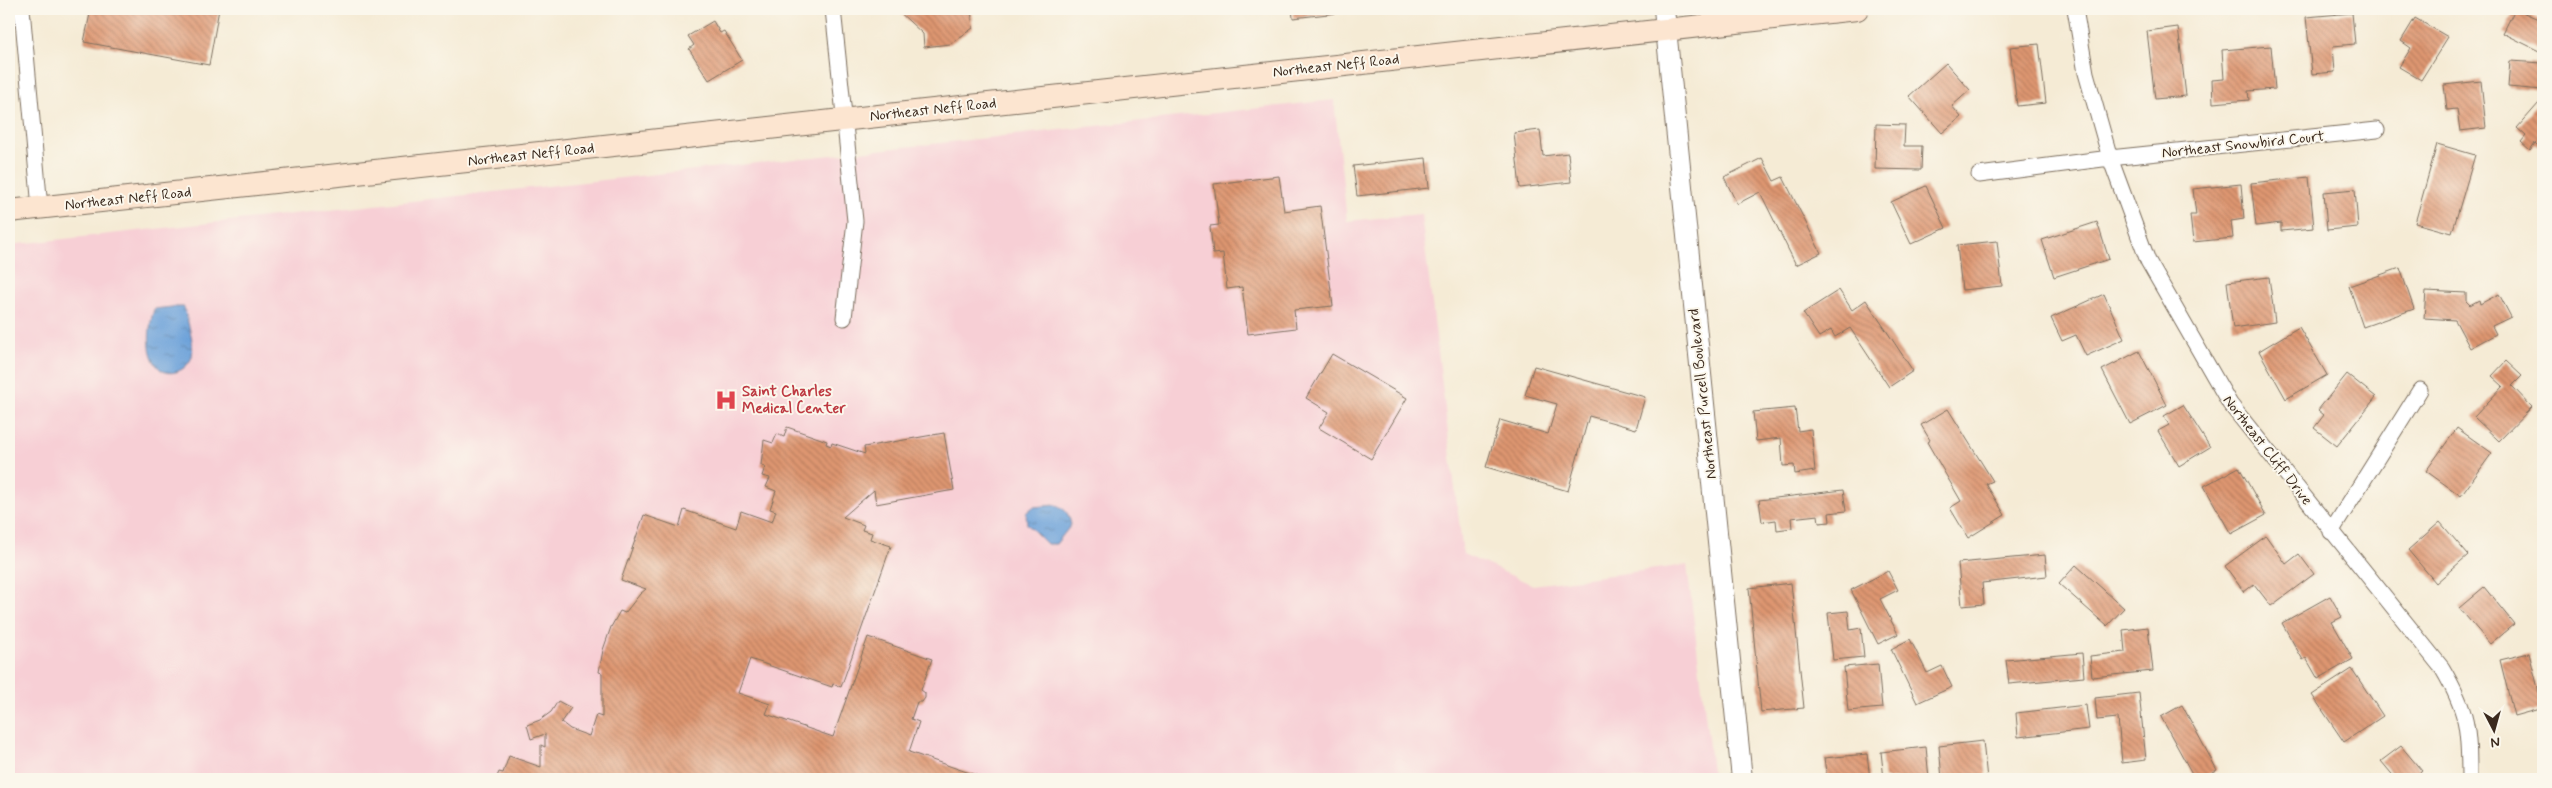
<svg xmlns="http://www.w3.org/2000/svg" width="2552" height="788" viewBox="0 0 2552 788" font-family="Mynerve,sans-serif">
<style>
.built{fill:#f7cfd5}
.water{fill:url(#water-ripples);stroke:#54667c}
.building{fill:url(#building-back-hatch)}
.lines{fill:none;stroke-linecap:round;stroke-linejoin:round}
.minor-casing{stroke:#7c6e5e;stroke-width:17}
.tertiary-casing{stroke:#7c6e5e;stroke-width:22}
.secondary-casing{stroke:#7c6e5e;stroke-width:24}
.minor{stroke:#fff;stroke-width:15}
.tertiary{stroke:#fff;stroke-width:20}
.secondary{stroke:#fce5d0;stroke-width:22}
.labels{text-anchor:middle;stroke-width:4;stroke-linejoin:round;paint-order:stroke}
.street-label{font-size:15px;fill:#3b2a1e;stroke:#fbf7ec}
.health-label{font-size:15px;font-weight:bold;fill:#be3a42;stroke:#fbf7ec;text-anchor:start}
</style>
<defs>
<pattern id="water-ripples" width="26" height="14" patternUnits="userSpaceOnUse" patternTransform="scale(1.25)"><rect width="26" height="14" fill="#6ca1d9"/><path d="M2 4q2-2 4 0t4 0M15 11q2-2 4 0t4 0" fill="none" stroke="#5a83af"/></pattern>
<pattern id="building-back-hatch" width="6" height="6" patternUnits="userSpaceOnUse" patternTransform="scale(1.25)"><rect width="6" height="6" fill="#de9671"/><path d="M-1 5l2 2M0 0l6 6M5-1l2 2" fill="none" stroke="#b57b5c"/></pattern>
</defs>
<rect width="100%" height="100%" fill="#fbf7ec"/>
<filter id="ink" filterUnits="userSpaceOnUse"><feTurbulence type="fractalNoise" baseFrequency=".02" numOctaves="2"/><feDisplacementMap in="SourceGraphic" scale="10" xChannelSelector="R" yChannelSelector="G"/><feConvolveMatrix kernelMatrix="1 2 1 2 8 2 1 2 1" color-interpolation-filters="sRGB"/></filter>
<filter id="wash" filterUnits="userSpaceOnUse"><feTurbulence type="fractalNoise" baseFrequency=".0096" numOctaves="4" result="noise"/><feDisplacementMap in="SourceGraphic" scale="20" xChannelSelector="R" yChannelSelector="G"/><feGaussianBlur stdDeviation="1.12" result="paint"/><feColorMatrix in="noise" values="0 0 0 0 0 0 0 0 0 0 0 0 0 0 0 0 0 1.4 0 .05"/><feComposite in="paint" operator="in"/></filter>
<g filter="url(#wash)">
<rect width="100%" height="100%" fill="#f5ebd5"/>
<path class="built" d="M1334 100 1347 221 1421 214 1463 554 1533 585 1687 565 1713 779H9V245Z"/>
<path class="water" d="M172 307H184C187 321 195 342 192 356 189 369 170 379 159 368 145 353 149 326 154 309Z
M1056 505C1066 509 1069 514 1071 525L1056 544H1047L1027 524 1026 513 1033 507Z"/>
<g id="blocks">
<path class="building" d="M91 9H219L209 65 84 42Z
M896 9H971L973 28 950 44 924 47 923 34Z
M1292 9H1364V10L1293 18Z
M2515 9 2543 21V53L2503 33Z
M2352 13 2355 44 2333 46 2335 72 2312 74 2306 17Z
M2415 18 2448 37 2421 80 2399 67 2411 48 2401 41Z
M713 21 720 33 724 31 742 60 709 80 689 49 694 45 688 36Z
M2178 27 2186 96 2155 99 2147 31Z
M2039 44 2046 103 2017 106 2010 47Z
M2271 46 2275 89 2248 91 2249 100 2213 103 2212 80 2224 79 2222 50Z
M2510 61 2543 63V90L2508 87Z
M1946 63 1970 90 1952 106 1961 117 1942 133 1909 96Z
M2481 81 2486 128 2460 131 2457 109 2447 110 2444 85Z
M2539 103 2543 107V151L2535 143 2530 150 2521 142 2526 136 2517 128Z
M1876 124 1905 125 1904 146H1922L1921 170 1875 169Z
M1540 130 1543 156 1568 153 1571 182 1520 188 1514 133Z
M2437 144 2475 155 2452 233 2415 223Z
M1426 158 1429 188 1357 196 1353 166Z
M1762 158 1774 181 1783 177 1821 253 1796 265 1760 192 1737 204 1724 177Z
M1279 176 1284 211 1320 206 1333 306 1294 310 1296 328 1248 334 1242 287 1227 289 1223 253 1213 254 1210 226 1219 225 1214 184Z
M2309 177 2314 228 2281 231V223L2256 226 2251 183Z
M2241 184 2244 219 2231 221 2233 238 2193 242 2190 215H2196L2193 189Z
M1926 186 1946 228 1911 244 1891 202Z
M2355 189 2358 227 2327 230 2324 192Z
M2097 222 2109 259 2054 277 2042 240Z
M1997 241 2002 286 1962 290 1957 245Z
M2400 268 2414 309 2363 327 2349 286Z
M2269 277 2275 322 2233 328 2227 282Z
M1839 290 1852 310 1866 300 1913 371 1889 387 1850 328 1835 337 1831 330 1819 337 1803 313Z
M2426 291 2466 293V301L2470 305 2479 300 2480 304 2499 294 2511 317 2492 326 2496 334 2470 348 2455 320 2424 318Z
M2104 294 2124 339 2086 356 2076 335 2062 341 2051 318Z
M2299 327 2327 375 2286 399 2259 351Z
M2139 351 2167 405 2130 424 2102 370Z
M1332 354 1407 398 1371 459 1319 428 1329 412 1306 398Z
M2506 361 2522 376 2512 386 2532 407 2499 441 2474 417 2503 386 2492 376Z
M1534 366 1645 397 1636 429 1589 416 1568 491 1486 467 1500 420 1548 434 1557 404 1525 395Z
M2347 374 2376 397 2337 446 2314 428 2324 415 2318 410Z
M2183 405 2210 447 2179 466 2158 431 2169 425 2164 416Z
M1795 408 1798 431 1811 429 1815 471 1795 474 1794 465 1783 466 1781 438 1756 441 1753 412Z
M1948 409 1993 481 1986 484 2005 515 1968 538 1950 508 1961 501 1927 442 1930 440 1921 425Z
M787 427 827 441 826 444 831 446 832 443 865 454 864 447 944 433 954 490 876 504 874 490 843 517 864 525 862 530 872 533 870 539 891 546 841 687 833 684 832 687 750 659 738 693 770 704 766 714 833 737 868 637 932 659 921 690 925 693V698L922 702H917L911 719 919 722 909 752 987 779H496L499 772 503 773 509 756 541 767V745L545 747V734L531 739 527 725 540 720 551 712 558 701 571 708 561 722 570 729 589 736 596 715 602 717V673L599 672 603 650 611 627 620 611 625 613 640 594 646 589 621 580 644 515 679 527 684 510 736 528 741 511 772 522 776 511 770 509 776 491 766 487 770 478 762 476 765 467 761 465 764 440 773 443 777 434 784 437Z
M2457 428 2492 453 2461 496 2426 471Z
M2239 467 2266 515 2231 534 2204 486Z
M1843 490 1846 511 1829 513 1830 522 1819 523 1818 515 1791 518 1792 528 1777 530 1776 520 1762 522 1759 500Z
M2440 522 2468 555 2436 583 2408 550Z
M2266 536 2286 564 2299 554 2314 574 2271 606 2254 584 2244 592 2225 566Z
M2045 555 2047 576 1982 583 1984 604 1962 606 1958 563Z
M2076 565 2124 608 2107 626 2059 584Z
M1888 571 1898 590 1880 599 1898 634 1878 644 1851 590Z
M1791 583 1804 708 1761 712 1749 588Z
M2484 587 2514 624 2490 644 2459 608Z
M2330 596 2342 617 2332 622 2353 659 2318 679 2306 658 2303 660 2282 623Z
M1848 611 1850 630 1861 628 1864 657 1833 660 1828 613Z
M2148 627 2153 671 2092 677 2090 656 2125 652 2123 630Z
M1910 639 1927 673 1942 666 1952 687 1917 703 1891 649Z
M2082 653 2084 677 2009 684 2006 660Z
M2529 653 2543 708 2514 716 2500 660Z
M1878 664 1882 708 1848 711 1844 667Z
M2352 669 2383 716 2344 742 2312 695Z
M2139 693 2146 760 2122 763 2118 718 2097 720 2095 698Z
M2086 705 2089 729 2018 737 2016 713Z
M2182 705 2217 770 2199 779H2195L2161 717Z
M1983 741 1987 779H1942L1939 746Z
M2401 746 2422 771 2412 779H2396L2381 761Z
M1926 747 1929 779H1884L1881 752Z
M1867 754 1870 779H1827L1824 758Z"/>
</g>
</g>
<g filter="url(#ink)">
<use href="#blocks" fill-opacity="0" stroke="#7c6e5e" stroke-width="1"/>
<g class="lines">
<g class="minor-casing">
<path id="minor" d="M22 9 40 208
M833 9 855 221 844 318
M2075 9 2086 73 2110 158 2148 261 2230 404 2442 668C2468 712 2469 729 2469 779
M1979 175 2110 158 2377 130
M2331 532 2420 390"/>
</g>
<g class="tertiary-casing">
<path id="tertiary" d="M1664 9 1742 779"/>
</g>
<g class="secondary-casing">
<path id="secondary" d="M9 211 1857 9"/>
</g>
<use href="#minor" class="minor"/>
<use href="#tertiary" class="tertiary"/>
<use href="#secondary" class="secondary"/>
</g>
</g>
<defs>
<g id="hospital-bare" transform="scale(1.725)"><path d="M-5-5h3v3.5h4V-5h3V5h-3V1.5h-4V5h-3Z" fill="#e0444e" stroke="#fbf7ec" stroke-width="2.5" paint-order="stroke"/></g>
</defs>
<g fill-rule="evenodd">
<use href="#hospital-bare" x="726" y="400"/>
</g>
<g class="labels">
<g class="street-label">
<text transform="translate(1336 65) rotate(-6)" y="5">Northeast Neff Road</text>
<text transform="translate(933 109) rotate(-6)" y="5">Northeast Neff Road</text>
<text transform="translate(2243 144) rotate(-6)" y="5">Northeast Snowbird Court</text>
<text transform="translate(531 154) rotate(-6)" y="5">Northeast Neff Road</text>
<text transform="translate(128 198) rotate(-6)" y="5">Northeast Neff Road</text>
<text transform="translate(1702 394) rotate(-96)" y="5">Northeast Purcell Boulevard</text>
<text transform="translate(2268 450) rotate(52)" y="5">Northeast Cliff Drive</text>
</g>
<g class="health-label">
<text x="742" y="396">Saint Charles<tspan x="742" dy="17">Medical Center</tspan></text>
</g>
</g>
<rect width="2552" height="788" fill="none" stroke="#fbf7ec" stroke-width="30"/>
<g transform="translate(2494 730) rotate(174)" stroke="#fbf7ec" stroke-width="4" paint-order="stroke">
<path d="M0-4L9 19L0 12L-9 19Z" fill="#3b2a1e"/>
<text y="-8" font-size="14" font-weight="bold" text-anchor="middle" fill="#3b2a1e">N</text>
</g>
</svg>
